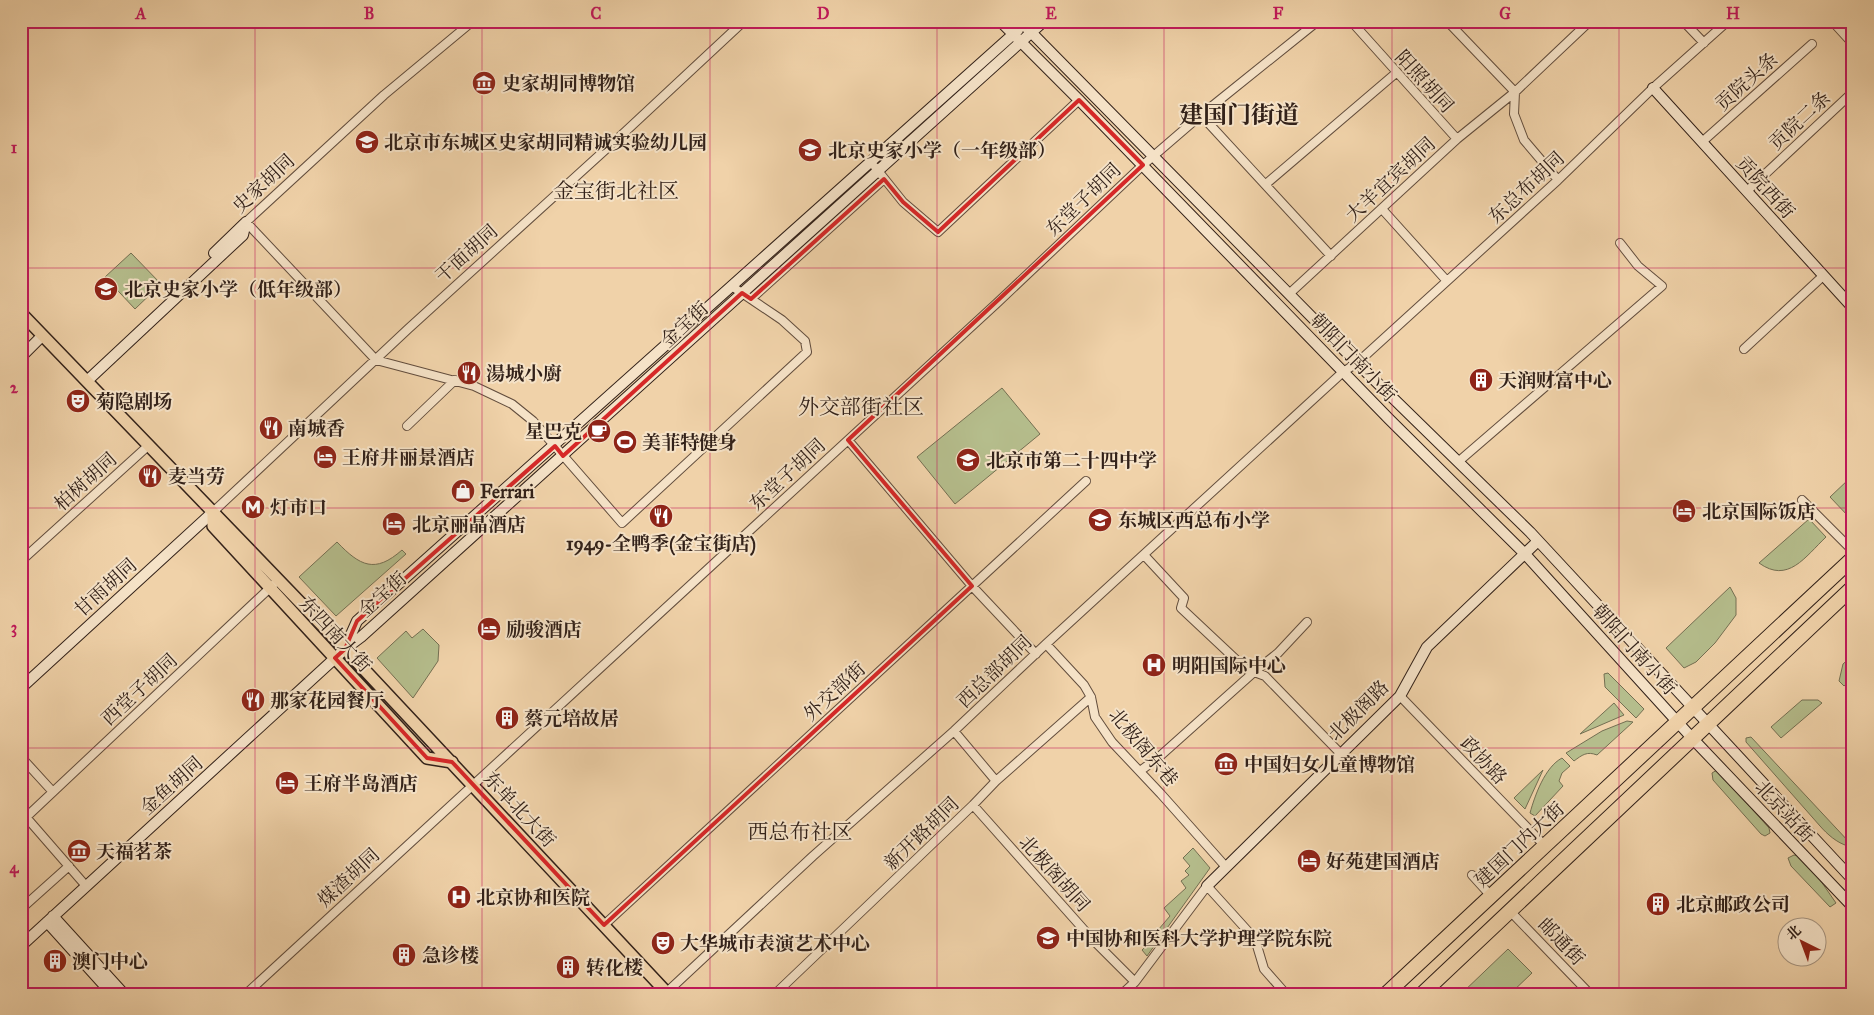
<svg xmlns="http://www.w3.org/2000/svg" width="1874" height="1015" viewBox="0 0 1874 1015" font-family="'IM FELL Great Primer','Noto Serif SC',serif">
<style>
.green{fill:#b5bd8c;stroke:#746f52}
.lines{fill:none;stroke-linecap:round;stroke-linejoin:round}
.street-casing{stroke:#624d3d;stroke-width:10}
.secondary-casing{stroke:#322119;stroke-width:12}
.primary-casing{stroke:#322119;stroke-width:14}
.highway-casing{stroke:#322119;stroke-width:16}
.street{stroke:#f5e2c7;stroke-width:8}
.secondary{stroke:#f5e2c7;stroke-width:10}
.primary{stroke:#f0d2a9;stroke-width:11}
.highway{stroke:#f0d2a9;stroke-width:14}
.marked{fill:none;stroke:#d62828;stroke-width:4;stroke-linejoin:round}
.grid{fill:none;stroke:#c2185b;stroke-width:1;stroke-opacity:0.55}
.labels{text-anchor:middle;stroke-width:4;stroke-linejoin:round;paint-order:stroke}
.street-label{font-size:19px;fill:#322119;stroke:#f5e2c7}
.poi-label{font-size:19px;font-weight:bold;fill:#322119;stroke:#f5e2c7;text-anchor:start}
.quarter-label{font-size:21px;fill:#322119;stroke:#f5e2c7}
.district-label{font-size:24px;font-weight:bold;fill:#322119;stroke:#f5e2c7}
.neatline{fill:none;stroke:#c2185b;stroke-width:2}
.grid-label{font-size:16px;text-anchor:middle;font-weight:bold;fill:#c2185b}
</style>
<rect width="100%" height="100%" fill="#f0d2a9"/>
<filter id="stains"><feTurbulence type="fractalNoise" baseFrequency=".004" numOctaves="4"/><feColorMatrix values="0 0 0 0 .2 0 0 0 0 .09 0 0 0 0 .02 0 0 0 .5 -.17"/></filter>
<radialGradient id="worn" r=".72"><stop offset=".6" stop-color="#630" stop-opacity="0"/><stop offset="1" stop-color="#630" stop-opacity=".3"/></radialGradient>
<path class="green" d="M131 253 161 284 135 309 105 277Z
M1002 388 1040 434 955 504 917 457Z
M1849 479 1853 483V513L1849 517 1830 497Z
M1809 519 1826 537C1805 557 1788 584 1759 563Z
M337 542C360 566 375 574 402 550L406 554 336 616 299 577Z
M1730 587 1736 598V615L1715 643 1696 662 1684 668 1666 648Z
M423 629 439 645 438 661 413 698 377 658 406 631 412 638Z
M1853 655V678L1844 686 1839 681 1843 664Z
M1608 673 1644 709 1636 718 1605 687 1604 674Z
M1802 700H1818L1822 703 1781 738 1771 727Z
M1614 703 1624 715 1580 734Z
M1627 721 1633 722 1597 755C1587 751 1582 755 1574 761L1566 753 1602 731Z
M1751 737 1850 843 1848 846C1837 843 1827 834 1820 826L1746 742V738Z
M1562 758 1570 766 1562 773 1559 781 1563 786 1535 816 1530 813C1535 795 1545 767 1562 758Z
M1543 770 1525 809 1514 798Z
M1717 770 1769 828 1770 833 1765 836 1761 834 1713 780 1712 773Z
M1193 848 1210 868 1147 956 1142 950 1160 933 1158 930 1170 916 1164 908 1186 888 1181 881 1189 875 1185 871 1190 866 1183 858Z
M1794 855 1798 856 1818 877 1836 903 1830 907 1791 866 1788 858Z
M1508 949 1532 973 1510 994H1461Z"/>
<g class="lines">
<g class="street-casing">
<path id="street" d="M473 21 384 95 246 222 376 360 474 386 512 404 533 421 622 523 807 352 805 341 782 320 733 287
M1351 21 1457 139
M1447 21 1515 92 1514 114 1524 140 1558 180
M1683 21 1704 43
M1832 21 1853 44
M1201 115 1331 256
M1702 142 1812 44
M875 167 903 202 938 232 1079 100
M1266 184 1396 73
M1747 191 1853 92
M1382 209 1446 280
M1289 294 1457 139 1515 92 1590 21
M751 299 884 179
M1744 349 1823 276
M407 426 455 380
M848 440 972 586 1036 654
M1458 462 1662 286 1638 266 1620 243
M1802 500 1853 551
M213 512 408 329 626 131 744 21
M1144 555 1184 598 1181 608 1246 669 1265 676 1340 753
M21 561 149 445
M1046 644 1084 685 1091 697 1095 717 1112 742 1161 794 1226 867
M1400 696 1545 846
M954 731 996 781
M21 757 53 792
M1140 771 1159 757 1254 672 1278 653 1307 622
M973 805 1093 940 1135 982
M26 817 86 886
M21 822 273 585
M1472 875 1491 896
M21 909 69 866
M1509 910 1590 994
M604 925 1086 481
M667 992 813 856 954 731 1046 644 1343 372 1357 363 1558 180 1653 88 1728 21
M246 994 997 303 1143 165 1201 115 1318 21
M775 994 973 805 996 781 1091 697
M1122 994 1135 982 1207 886 1255 939 1264 969 1286 994"/>
</g>
<g class="secondary-casing">
<path id="secondary" d="M1000 21 1079 100 1389 419 1525 554 1692 738 1853 907
M1020 21 1357 363 1530 532 1853 880
M1653 88 1853 308
M214 253 245 223
M21 357 42 336
M87 381 243 235 246 222
M345 648 357 621 1018 30
M21 688 213 512
M1207 886 1400 696 1427 647 1538 541
M53 916 124 994
M47 922 112 994
M21 946 345 649 361 637 1044 21"/>
</g>
<g class="primary-casing">
<path id="primary" d="M21 313 345 649 668 994
M213 512V526L427 758 452 762"/>
</g>
<g class="highway-casing">
<path id="highway" d="M1386 994 1853 558
M1422 994 1853 587"/>
</g>
<use href="#street" class="street"/>
<use href="#secondary" class="secondary"/>
<use href="#primary" class="primary"/>
<use href="#highway" class="highway"/>
</g>
<path class="marked" d="M1079 100 1143 165 848 440 972 586 604 925 452 762 427 758 335 658 345 649 357 621 555 446 563 456 742 293 751 299 884 179 903 202 938 232Z"/>
<path class="grid" d="M255 21V994M482 21V994M710 21V994M937 21V994M1164 21V994M1392 21V994M1619 21V994M21 268H1853M21 508H1853M21 748H1853"/>
<defs>
<g id="museum-disc" transform="scale(1.25)"><circle r="9.5" fill="#8f2418" stroke="#f5e2c7"/><path d="M0-6L6-3V-2H-6V-3ZM-5-1h2V3h-2ZM-1-1h2V3h-2ZM3-1h2V3H3ZM-6 4H6V6H-6Z" fill="#fff"/></g>
<g id="school-disc" transform="scale(1.25)"><circle r="9.5" fill="#8f2418" stroke="#f5e2c7"/><path d="M0-5L7-2L0 1L-7-2ZM-4 1L0 2.5L4 1V4Q0 6-4 4Z" fill="#fff"/></g>
<g id="restaurant-disc" transform="scale(1.25)"><circle r="9.5" fill="#8f2418" stroke="#f5e2c7"/><path d="M-5-6h1v4h1v-4h1v4h1v-4h1v5L-1.5 .5V6h-2V.5L-5-1ZM5-6V6H3V1.5H1.5Q1.5-4 5-6Z" fill="#fff"/></g>
<g id="building-disc" transform="scale(1.25)"><circle r="9.5" fill="#8f2418" stroke="#f5e2c7"/><path d="M-4-6H4V6H1V3H-1V6H-4ZM-2.5-4.3h1.7v1.8h-1.7ZM.8-4.3h1.7v1.8H.8ZM-2.5-1h1.7V.8h-1.7ZM.8-1h1.7V.8H.8Z" fill="#fff"/></g>
<g id="theatre-disc" transform="scale(1.25)"><circle r="9.5" fill="#8f2418" stroke="#f5e2c7"/><path d="M-5-5.5Q0-4 5-5.5V0Q5 5 0 6Q-5 5-5 0ZM-3.3-2.5H-1v1.5H-3.3ZM1-2.5H3.3v1.5H1ZM-2.8 1Q0 5.5 2.8 1Z" fill="#fff"/></g>
<g id="cafe-disc" transform="scale(1.25)"><circle r="9.5" fill="#8f2418" stroke="#f5e2c7"/><path d="M-5.5-4.5H6V0H3Q3 3.5 0 3.5H-2.5Q-5.5 3.5-5.5 0ZM3-3.2v2h1.7v-2ZM-6 4.5H4V6H-6Z" fill="#fff"/></g>
<g id="stadium-disc" transform="scale(1.25)"><circle r="9.5" fill="#8f2418" stroke="#f5e2c7"/><path d="M0-5a6.5 5 0 1 0 0 10a6.5 5 0 1 0 0-10ZM-3.5-1.8h7v3.6h-7Z" fill="#fff"/></g>
<g id="hotel-disc" transform="scale(1.25)"><circle r="9.5" fill="#8f2418" stroke="#f5e2c7"/><path d="M-6-4.5h1.5V1H6V5H4.5V3h-9V5H-6ZM-4 0a1.8 1.8 0 1 1 3.6 0ZM.5 0V-2.5h3Q6-2.5 6 0Z" fill="#fff"/></g>
<g id="shop-disc" transform="scale(1.25)"><circle r="9.5" fill="#8f2418" stroke="#f5e2c7"/><path d="M-5-2.5h2.3a2.7 3.5 0 0 1 5.4 0H5L5.5 6h-11ZM-1.5-2.5h3a1.5 2.3 0 0 0-3 0Z" fill="#fff"/></g>
<g id="metro-disc" transform="scale(1.25)"><circle r="9.5" fill="#8f2418" stroke="#f5e2c7"/><path d="M-5.5 5V-5H-3L0 0L3-5H5.5V5H3V-.5L0 4L-3-.5V5Z" fill="#fff"/></g>
<g id="hospital-disc" transform="scale(1.25)"><circle r="9.5" fill="#8f2418" stroke="#f5e2c7"/><path d="M-5-5h3v3.5h4V-5h3V5h-3V1.5h-4V5h-3Z" fill="#fff"/></g>
<g id="university-disc" transform="scale(1.25)"><circle r="9.5" fill="#8f2418" stroke="#f5e2c7"/><path d="M0-5L7-2L0 1L-7-2ZM-4 1L0 2.5L4 1V4Q0 6-4 4Z" fill="#fff"/></g>
</defs>
<g fill-rule="evenodd">
<use href="#museum-disc" x="484" y="83"/>
<use href="#school-disc" x="367" y="142"/>
<use href="#school-disc" x="810" y="150"/>
<use href="#school-disc" x="106" y="289"/>
<use href="#restaurant-disc" x="469" y="373"/>
<use href="#building-disc" x="1481" y="380"/>
<use href="#theatre-disc" x="78" y="401"/>
<use href="#restaurant-disc" x="271" y="428"/>
<use href="#cafe-disc" x="599" y="431"/>
<use href="#stadium-disc" x="625" y="442"/>
<use href="#hotel-disc" x="325" y="457"/>
<use href="#school-disc" x="968" y="460"/>
<use href="#restaurant-disc" x="150" y="476"/>
<use href="#shop-disc" x="463" y="491"/>
<use href="#metro-disc" x="253" y="507"/>
<use href="#hotel-disc" x="1684" y="511"/>
<use href="#restaurant-disc" x="661" y="516"/>
<use href="#school-disc" x="1100" y="520"/>
<use href="#hotel-disc" x="394" y="524"/>
<use href="#hotel-disc" x="489" y="629"/>
<use href="#hospital-disc" x="1154" y="665"/>
<use href="#restaurant-disc" x="253" y="700"/>
<use href="#building-disc" x="507" y="718"/>
<use href="#museum-disc" x="1226" y="764"/>
<use href="#hotel-disc" x="287" y="783"/>
<use href="#museum-disc" x="79" y="851"/>
<use href="#hotel-disc" x="1309" y="861"/>
<use href="#hospital-disc" x="459" y="897"/>
<use href="#building-disc" x="1658" y="904"/>
<use href="#university-disc" x="1048" y="938"/>
<use href="#theatre-disc" x="663" y="943"/>
<use href="#building-disc" x="404" y="955"/>
<use href="#building-disc" x="55" y="961"/>
<use href="#building-disc" x="568" y="967"/>
</g>
<g class="labels">
<g class="street-label">
<text transform="translate(1425 81) rotate(48)" y="7">阳照胡同</text>
<text transform="translate(1746 81) rotate(-42)" y="7">贡院头条</text>
<text transform="translate(1799 120) rotate(-43)" y="7">贡院二条</text>
<text transform="translate(1390 179) rotate(-43)" y="7">大羊宜宾胡同</text>
<text transform="translate(263 183) rotate(-43)" y="7">史家胡同</text>
<text transform="translate(1526 187) rotate(-43)" y="7">东总布胡同</text>
<text transform="translate(1766 187) rotate(48)" y="7">贡院西街</text>
<text transform="translate(1083 199) rotate(-44)" y="7">东堂子胡同</text>
<text transform="translate(466 253) rotate(-42)" y="7">干面胡同</text>
<text transform="translate(684 324) rotate(-43)" y="7">金宝街</text>
<text transform="translate(1354 357) rotate(46)" y="7">朝阳门南小街</text>
<text transform="translate(787 474) rotate(-43)" y="7">东堂子胡同</text>
<text transform="translate(85 481) rotate(-42)" y="7">柏树胡同</text>
<text transform="translate(105 587) rotate(-42)" y="7">甘雨胡同</text>
<text transform="translate(382 594) rotate(-42)" y="7">金宝街</text>
<text transform="translate(336 634) rotate(47)" y="7">东四南大街</text>
<text transform="translate(1635 649) rotate(48)" y="7">朝阳门南小街</text>
<text transform="translate(994 671) rotate(-44)" y="7">西总部胡同</text>
<text transform="translate(139 689) rotate(-43)" y="7">西堂子胡同</text>
<text transform="translate(834 691) rotate(-43)" y="7">外交部街</text>
<text transform="translate(1358 710) rotate(-45)" y="7">北极阁路</text>
<text transform="translate(1144 747) rotate(50)" y="7">北极阁东巷</text>
<text transform="translate(1484 760) rotate(46)" y="7">政协路</text>
<text transform="translate(171 785) rotate(-42)" y="7">金鱼胡同</text>
<text transform="translate(520 809) rotate(47)" y="7">东单北大街</text>
<text transform="translate(1785 811) rotate(47)" y="7">北京站街</text>
<text transform="translate(921 833) rotate(-44)" y="7">新开路胡同</text>
<text transform="translate(1519 844) rotate(-43)" y="7">建国门内大街</text>
<text transform="translate(1055 873) rotate(48)" y="7">北极阁胡同</text>
<text transform="translate(348 877) rotate(-43)" y="7">煤渣胡同</text>
<text transform="translate(1562 941) rotate(46)" y="7">邮通街</text>
</g>
<g class="poi-label">
<text x="502" y="90">史家胡同博物馆</text>
<text x="384" y="149">北京市东城区史家胡同精诚实验幼儿园</text>
<text x="828" y="157">北京史家小学（一年级部）</text>
<text x="124" y="296">北京史家小学（低年级部）</text>
<text x="486" y="380">湯城小廚</text>
<text x="1498" y="387">天润财富中心</text>
<text x="96" y="408">菊隐剧场</text>
<text x="288" y="435">南城香</text>
<text x="582" y="438" text-anchor="end">星巴克</text>
<text x="642" y="449">美菲特健身</text>
<text x="342" y="464">王府井丽景酒店</text>
<text x="986" y="467">北京市第二十四中学</text>
<text x="168" y="483">麦当劳</text>
<text x="480" y="498">Ferrari</text>
<text x="270" y="514">灯市口</text>
<text x="1702" y="518">北京国际饭店</text>
<text x="1118" y="527">东城区西总布小学</text>
<text x="412" y="531">北京丽晶酒店</text>
<text x="661" y="550" text-anchor="middle">1949-全鸭季(金宝街店)</text>
<text x="506" y="636">励骏酒店</text>
<text x="1172" y="672">明阳国际中心</text>
<text x="270" y="707">那家花园餐厅</text>
<text x="524" y="725">蔡元培故居</text>
<text x="1244" y="771">中国妇女儿童博物馆</text>
<text x="304" y="790">王府半岛酒店</text>
<text x="96" y="858">天福茗茶</text>
<text x="1326" y="868">好苑建国酒店</text>
<text x="476" y="904">北京协和医院</text>
<text x="1676" y="911">北京邮政公司</text>
<text x="1066" y="945">中国协和医科大学护理学院东院</text>
<text x="680" y="950">大华城市表演艺术中心</text>
<text x="422" y="962">急诊楼</text>
<text x="72" y="968">澳门中心</text>
<text x="586" y="974">转化楼</text>
</g>
<g class="quarter-label">
<text x="616" y="198">金宝街北社区</text>
<text x="861" y="414">外交部街社区</text>
<text x="800" y="839">西总布社区</text>
</g>
<g class="district-label">
<text x="1239" y="123">建国门街道</text>
</g>
</g>
<rect width="1874" height="1015" fill="none" stroke="#f0d2a9" stroke-width="55"/>
<g transform="translate(1802 942) rotate(318)"><circle r="24" fill="#f5e2c7" stroke="#a79581"/>
<path d="M0-4L9 19L0 12L-9 19Z" fill="#8f2418"/>
<text y="-8" font-size="14" font-weight="bold" text-anchor="middle" fill="#322119">北</text>
</g>
<rect x="28" y="28" width="1818" height="960" class="neatline"/>
<g class="grid-label">
<text x="141" y="19">A</text>
<text x="369" y="19">B</text>
<text x="596" y="19">C</text>
<text x="823" y="19">D</text>
<text x="1051" y="19">E</text>
<text x="1278" y="19">F</text>
<text x="1505" y="19">G</text>
<text x="1733" y="19">H</text>
<text x="14" y="153">1</text>
<text x="14" y="393">2</text>
<text x="14" y="633">3</text>
<text x="14" y="873">4</text>
</g>
<rect width="100%" height="100%" filter="url(#stains)"/>
<rect width="100%" height="100%" fill="url(#worn)"/>
</svg>
